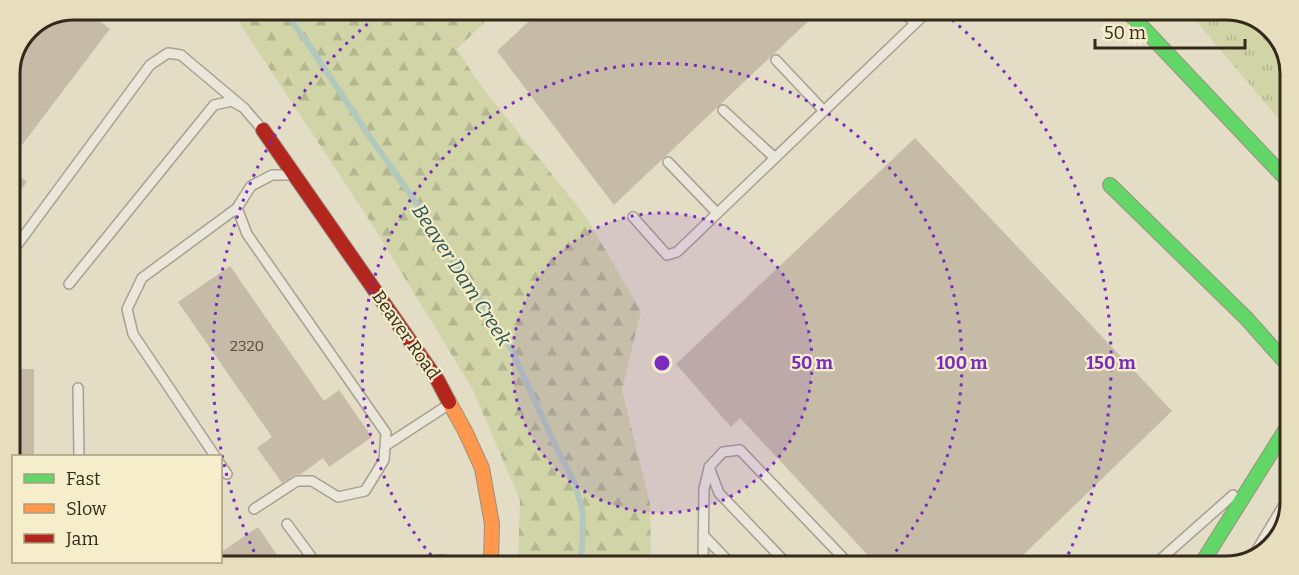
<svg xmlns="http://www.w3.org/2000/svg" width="1299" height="575" viewBox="0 0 1299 575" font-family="Bitter,serif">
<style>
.grass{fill:url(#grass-tufts)}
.forest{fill:url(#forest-firs)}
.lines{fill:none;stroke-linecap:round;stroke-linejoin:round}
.stream{stroke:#b3c8bd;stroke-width:6}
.building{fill:#c6bba7}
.lane-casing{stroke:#a7a090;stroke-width:12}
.fast-casing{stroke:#979080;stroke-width:16}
.slow-casing{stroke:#979080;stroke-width:16}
.jam-casing{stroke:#979080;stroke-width:16}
.lane{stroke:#eae6d9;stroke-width:9}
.fast{stroke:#63d668;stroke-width:14}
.slow{stroke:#ff974d;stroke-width:14}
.jam{stroke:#b3261e;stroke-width:14}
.ring{fill:none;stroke:#7b2cbf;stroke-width:3;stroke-dasharray:3 6}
.labels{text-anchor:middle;stroke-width:4.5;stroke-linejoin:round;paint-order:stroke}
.number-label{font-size:15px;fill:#584e3d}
.street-label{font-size:18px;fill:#34291a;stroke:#f6eeca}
.water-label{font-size:20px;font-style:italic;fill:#285455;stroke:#f6eeca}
.rim{fill:none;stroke:#34291a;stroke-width:3}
.centre{fill:#7b2cbf;stroke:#f6eeca;stroke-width:3}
.ring-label{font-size:18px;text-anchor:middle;font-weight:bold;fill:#7b2cbf;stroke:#f6eeca;stroke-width:4.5;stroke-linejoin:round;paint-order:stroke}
</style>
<defs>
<pattern id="grass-tufts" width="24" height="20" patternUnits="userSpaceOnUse" patternTransform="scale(1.5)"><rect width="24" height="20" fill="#d0d4a7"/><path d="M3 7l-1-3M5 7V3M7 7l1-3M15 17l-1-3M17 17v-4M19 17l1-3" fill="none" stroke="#b3b68f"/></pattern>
<pattern id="forest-firs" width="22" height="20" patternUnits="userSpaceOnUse" patternTransform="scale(1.5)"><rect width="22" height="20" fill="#d0d4a7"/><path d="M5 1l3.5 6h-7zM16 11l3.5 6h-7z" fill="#b3b68f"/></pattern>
</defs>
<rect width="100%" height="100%" fill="#e3ddc6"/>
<path class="grass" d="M1190 14H1251L1277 34 1290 69 1289 131Z"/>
<path class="forest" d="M231 10 496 11 457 49 478 82 586 217 641 311 622 390 650 504 651 564 518 563 520 500 472 388 370 221Z"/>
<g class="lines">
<path class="stream" d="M284 10 311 48 365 130 421 210 506 338 556 447 575 484 583 513 582 550 578 563"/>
</g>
<path class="building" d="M73 9H101L95 17 110 29 9 162V69L28 28Z
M540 11 818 12 614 205 497 51Z
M915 138 1172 411 1013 565H877L740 418 731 427 676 364Z
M9 168 27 182 9 206Z
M230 266 324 401 339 390 372 437 329 467 323 458 301 474 294 475 282 483 257 448 272 437 178 302Z
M9 369H34V456H9Z
M258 527 282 562H208L220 561V553Z"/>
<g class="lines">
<g class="lane-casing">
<path id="lane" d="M904 13 915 23
M776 60 824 111
M723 110 775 158
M668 162 717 213
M633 217 667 255 677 252 926 13
M9 256 150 65 168 53 181 55 244 108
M69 284 214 105 232 101 244 108 261 128
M78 388 79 456
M385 446 448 405
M215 456 133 334 127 309 142 278 237 208
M220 464 227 474
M254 509 297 481H312L338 497 365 491 384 460 386 433 247 234 237 208 251 186 272 175H290
M287 524 315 562
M703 535 731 564
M1252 558 1285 503
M423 563 441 560 464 563
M703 564 704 489 709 468
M787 564 719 493 709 467 723 452 740 450 849 564
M1153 566 1233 495"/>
</g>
<g class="fast-casing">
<path id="fast" d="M1130 14 1289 182
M1110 185 1247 319 1287 364
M1200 566 1286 429"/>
</g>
<g class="slow-casing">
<path id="slow" d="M449 402 465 431 482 468 492 524 491 563"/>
</g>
<g class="jam-casing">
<path id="jam" d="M263 130 438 381 449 402"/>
</g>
<use href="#lane" class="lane"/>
<use href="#fast" class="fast"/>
<use href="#slow" class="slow"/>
<use href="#jam" class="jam"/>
</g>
<circle cx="662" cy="363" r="150" fill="#7b2cbf" fill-opacity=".12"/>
<g class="ring">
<circle cx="662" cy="363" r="150"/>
<path d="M437 562A300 300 0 1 1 885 564"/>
<path d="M258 560A449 449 0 0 1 382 12M945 14A449 449 0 0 1 1064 563"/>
</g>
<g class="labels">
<g class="number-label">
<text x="247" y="351">2320</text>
</g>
<g class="street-label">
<text transform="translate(406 335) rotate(55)" y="6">Beaver Road</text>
</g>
<g class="water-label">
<text transform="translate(462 275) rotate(57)" y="7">Beaver Dam Creek</text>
</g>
</g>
<path d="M0 0H1299V575H0ZM74 20H1226A54 54 0 0 1 1280 74V502A54 54 0 0 1 1226 556H74A54 54 0 0 1 20 502V74A54 54 0 0 1 74 20Z" fill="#e6debc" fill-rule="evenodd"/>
<path class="rim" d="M74 20H1226A54 54 0 0 1 1280 74V502A54 54 0 0 1 1226 556H74A54 54 0 0 1 20 502V74A54 54 0 0 1 74 20Z"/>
<circle cx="662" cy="363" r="9" class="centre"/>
<g class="ring-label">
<text x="812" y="369">50 m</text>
<text x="962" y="369">100 m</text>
<text x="1111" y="369">150 m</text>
</g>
<rect x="12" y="455" width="210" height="108" fill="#f6eeca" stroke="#a89f84" stroke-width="1.5"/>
<rect x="24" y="474" width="30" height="9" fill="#63d668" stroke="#a89f84" stroke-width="1.5"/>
<text x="66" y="485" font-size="18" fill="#34291a">Fast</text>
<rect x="24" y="504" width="30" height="9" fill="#ff974d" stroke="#a89f84" stroke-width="1.5"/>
<text x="66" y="515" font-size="18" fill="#34291a">Slow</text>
<rect x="24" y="534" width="30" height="9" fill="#b3261e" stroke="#a89f84" stroke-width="1.5"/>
<text x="66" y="545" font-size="18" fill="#34291a">Jam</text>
<path d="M1095 39v9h150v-9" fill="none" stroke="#34291a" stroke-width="3"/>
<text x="1104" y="39" font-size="18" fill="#34291a" stroke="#f6eeca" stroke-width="4.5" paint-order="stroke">50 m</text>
</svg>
